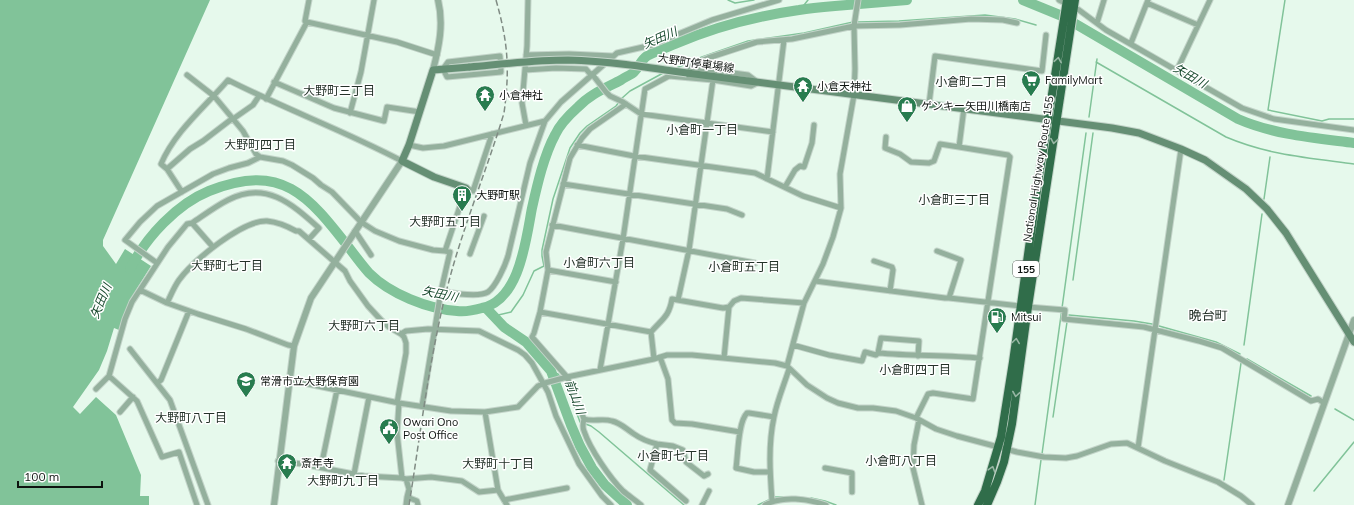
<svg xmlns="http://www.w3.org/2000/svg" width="1354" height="505" viewBox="0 0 1354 505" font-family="Mulish,'Noto Sans JP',sans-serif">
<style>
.water{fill:#81c399}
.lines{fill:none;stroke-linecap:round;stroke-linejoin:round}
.stream{stroke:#81c399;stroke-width:1.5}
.river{stroke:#81c399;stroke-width:10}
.minor-casing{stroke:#c3d4c9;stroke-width:7}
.tertiary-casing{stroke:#c3d4c9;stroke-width:8}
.secondary-casing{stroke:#c3d4c9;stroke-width:9}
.trunk-casing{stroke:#c3d4c9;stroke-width:10}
.minor{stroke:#94b09d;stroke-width:5}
.tertiary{stroke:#94b09d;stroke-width:6}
.secondary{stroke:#658f74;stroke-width:7}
.trunk{stroke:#306d4a;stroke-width:8}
.rail{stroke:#808c84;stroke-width:1.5;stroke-dasharray:6 3;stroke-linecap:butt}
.secondary-bridge-casing{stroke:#c3d4c9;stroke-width:9;stroke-linecap:butt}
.secondary-bridge{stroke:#658f74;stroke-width:7}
.oneway{stroke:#98b6a4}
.labels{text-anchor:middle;stroke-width:3;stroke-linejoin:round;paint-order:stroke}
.shield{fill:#fff;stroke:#565a58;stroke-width:1}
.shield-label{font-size:10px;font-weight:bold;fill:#0e1410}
.street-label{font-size:11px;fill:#0e1410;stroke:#fff}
.poi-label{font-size:11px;fill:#0e1410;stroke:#fff;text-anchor:start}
.water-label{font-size:12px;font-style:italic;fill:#184a2e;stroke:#fff}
.neighbourhood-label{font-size:12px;fill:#243229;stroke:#fff}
.quarter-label{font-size:13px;fill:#243229;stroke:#fff}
</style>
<rect width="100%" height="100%" fill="#e6f9ec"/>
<path class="water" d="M0 0H210L103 240V246L116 264 125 249 151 266 136 290 119 330 114 328 107 351 99 370 73 407 80 414 96 397 116 415 141 475 140 496H149V505H0Z"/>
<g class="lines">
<path class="stream" d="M728 0 735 3 754 0
M1285 0 1268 110 1322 121 1329 119H1354
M800 10 808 0
M857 22 899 21 985 15 1015 19 1036 25
M1096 62 1226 137C1268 155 1309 158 1354 164
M674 69 702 57 748 41 804 33 853 22
M621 99 630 91 665 72
M1089 117 1097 59
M1264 199 1270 157
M1073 280 1093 133
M1069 315 1134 321 1152 324 1216 342 1240 354
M494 316 511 312 523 295 534 271 544 266 542 256V250L553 199 570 148 580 133 587 126 616 106 619 102
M1244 345 1262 214
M1247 359 1311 396
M551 371 558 374 566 384 580 422 591 426 599 432 684 505
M1335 409 1354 420
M1053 417 1067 322
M1042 454 1086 133
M1224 480 1241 363
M1314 491 1354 442
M811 498 825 501 836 505
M758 505 775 497H789
M1035 505 1041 460"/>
<path class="river" d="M1023 0 1062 16 1238 119C1275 135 1315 138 1354 143
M130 269C146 237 177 204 209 191 282 162 308 195 350 249 356 257 362 265 369 273 390 294 428 309 457 311 465 312 475 310 482 308 520 300 526 239 532 208 537 186 544 155 555 135 560 124 569 115 578 107 590 94 606 88 621 80 625 77 631 75 634 72 639 67 641 60 647 56 656 51 666 48 675 44 714 27 757 16 799 10 811 8 823 7 835 6 859 4 883 2 907 0
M486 308 504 327 526 342 551 371 571 425 580 446 592 468 605 485 627 505"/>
<g class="minor-casing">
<path id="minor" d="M1059 0 1079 10 1106 30 1242 108 1274 119 1354 130
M1147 3 1198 25
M307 22 397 42 437 55
M1097 23 1104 0
M1131 43 1148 0
M526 55 569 54 613 56
M500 56 501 72 447 77 443 69 448 62Z
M688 67 708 58 757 42 792 39 854 26 900 25 971 19 1003 20 1017 23
M688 67 748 75 756 81
M525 70 556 68 586 69 591 75
M1177 70 1210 0
M592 74 606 92 610 96 623 102 641 114 773 132
M187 75 214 96 243 131 256 154 260 157
M274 82 334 108 384 121 387 107 420 112
M266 99 307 22 305 21 309 0
M626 104 590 129 582 138 570 158 546 252 548 270 540 312 534 333 532 337 567 377 584 419C593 422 603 418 612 421 621 423 626 429 634 434 641 439 649 442 657 444
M929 104 935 56 1042 71 1046 35
M350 113 361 72 374 0
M233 119 253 105 259 96
M526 125 522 103 527 46 528 0
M886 137 885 148 900 154 911 162 929 163 934 161 940 144 959 147
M409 145 423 148 444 146 545 121 561 102 617 53 652 45 712 20 779 0
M577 145 634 156 755 173 803 196 841 208
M167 169 190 149 203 141 233 118
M767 179 784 40
M563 184 727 209 742 215
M785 187 795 170 800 166 804 167 812 143 814 125
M182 192 167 169 161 164C175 131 205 107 228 80 285 109 345 131 402 161
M192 223 213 247
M552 225 755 263
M355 231 371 255
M445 251 450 252 441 291C452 293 478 298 488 292 496 286 505 266 508 256L530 163 545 121
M937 251 961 260 949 298
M470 254 484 216
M874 261 892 267 893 270 890 291
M157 263 125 240 140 222 157 206 213 174 229 168 248 163 260 157 283 161 292 165 313 178 321 185 332 192 361 222 375 231 399 241 433 250 445 251 466 188 473 191 492 134
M548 270 616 282
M815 281 945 298H949L1021 306
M140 290 167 303
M678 300 689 250 713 80
M1028 307 1065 310 1064 319 1144 327 1199 341 1222 348 1311 401 1318 399 1324 403
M540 312 651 332C662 319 669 317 672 299L723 308 729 307 734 301 741 298 804 303
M651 332 654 359
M401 334 406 331 428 329 479 331 518 350 525 355 532 363 548 392 556 416 579 464 602 496 611 505
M793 345 829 355 862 361 865 352 876 355 878 353C912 356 946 355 980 358
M294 346 288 345 246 329 198 314 167 303C171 295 174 287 179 280 193 261 242 220 267 221 277 222 287 226 296 231H299L345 271 350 281 368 306 381 320 389 327 401 334 404 337 406 343V353L397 403
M130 349 170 400 208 505
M878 353 881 338 919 341 918 356
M660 357 668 379 672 420 675 423 692 424 740 432
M724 358 729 307
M787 366 804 303 823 264 833 237 841 208 840 174 854 95 855 69 854 26 858 0
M600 370 623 239 645 89 669 76 713 80 751 86 759 82
M289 380 399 403 451 411 485 412 518 407 538 386 545 383 567 377 654 359 667 355H692L775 363 787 366 807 385 827 398 838 403 858 408H873L896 411 916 418 936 429 957 436 1017 452 1044 457 1066 458 1077 456 1111 444 1127 443 1165 461 1218 482 1241 496 1252 505
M157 383 161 380 189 311
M96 389 109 376
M399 403 397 433 402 478
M422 406 441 291
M120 412 133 397
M485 412 498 490 507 505
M916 418 928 394 933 393 973 399 1010 157 1008 155 959 147 964 108
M584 419C583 423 582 427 584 431 590 449 610 478 623 491 629 496 635 500 641 505
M919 420 914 445 913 468 922 505
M1138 448 1181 149
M278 461 302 464 364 476 402 478 406 479 409 489 407 497 417 501 418 505
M321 467 337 390
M825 468 852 473V492
M770 472H754L736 468C738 455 738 422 747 413H749L774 417
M354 474 369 397
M406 479 431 477 462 481 479 492 498 490
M504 500 567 488
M686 501 650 470 657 444 673 446 683 450 686 462 704 476 708 474
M772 501C770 473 768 445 774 417 777 401 784 385 789 369
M197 505 179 452 162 457 137 401 109 376 125 319 132 302 168 247 187 224 192 223C204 215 216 206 228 200 266 180 292 204 319 228L309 239
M406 505 407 497
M702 505 709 491
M765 505C783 495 808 499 826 505"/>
</g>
<g class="tertiary-casing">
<path id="tertiary" d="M433 70C439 47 444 24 438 0
M274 505 294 346 311 298 321 283 402 161
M1288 505 1354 320"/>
</g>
<g class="secondary-casing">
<path id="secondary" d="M687 73 1112 128 1139 133 1181 149 1205 160 1246 189 1267 209 1286 233 1354 342
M466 188 434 177 402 161 409 145 433 70 470 67"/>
</g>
<g class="trunk-casing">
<path id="trunk" d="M978 505 985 491 1001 437 1013 362 1039 176 1067 0
M987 505 997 482 1004 462 1012 424 1028 307 1075 0"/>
</g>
<use href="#minor" class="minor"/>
<use href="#tertiary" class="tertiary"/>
<use href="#secondary" class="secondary"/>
<use href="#trunk" class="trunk"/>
<path class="rail" d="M409 505C422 425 431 341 454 263 469 212 489 163 504 113 510 69 508 42 496 0"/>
<g class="secondary-bridge-casing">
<path id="secondary-bridge" d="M470 67C503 64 535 60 568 60 608 61 647 67 687 73"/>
</g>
<use href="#secondary-bridge" class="secondary-bridge"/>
</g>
<defs><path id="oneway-chevron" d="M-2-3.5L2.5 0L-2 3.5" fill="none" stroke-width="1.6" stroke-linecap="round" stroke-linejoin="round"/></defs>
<g class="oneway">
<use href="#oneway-chevron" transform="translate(1058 60) rotate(-81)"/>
<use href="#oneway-chevron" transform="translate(1054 141) rotate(99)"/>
<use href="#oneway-chevron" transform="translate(1016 341) rotate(-82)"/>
<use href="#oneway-chevron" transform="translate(1016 394) rotate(99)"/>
<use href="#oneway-chevron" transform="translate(992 469) rotate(-73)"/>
</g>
<defs>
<g id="supermarket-pin" transform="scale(1)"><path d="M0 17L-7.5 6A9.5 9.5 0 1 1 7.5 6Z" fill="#287c4f" stroke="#fff"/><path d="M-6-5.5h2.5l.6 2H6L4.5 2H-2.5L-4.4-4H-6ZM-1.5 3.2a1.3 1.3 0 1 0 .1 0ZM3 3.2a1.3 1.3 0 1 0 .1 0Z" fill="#fff"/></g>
<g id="temple-pin" transform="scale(1)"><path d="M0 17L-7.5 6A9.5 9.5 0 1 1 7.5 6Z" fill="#287c4f" stroke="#fff"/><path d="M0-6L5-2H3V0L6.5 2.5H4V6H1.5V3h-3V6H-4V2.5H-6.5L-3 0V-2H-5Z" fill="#fff"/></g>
<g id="shop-pin" transform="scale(1)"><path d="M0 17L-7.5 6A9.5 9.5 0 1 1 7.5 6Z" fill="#287c4f" stroke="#fff"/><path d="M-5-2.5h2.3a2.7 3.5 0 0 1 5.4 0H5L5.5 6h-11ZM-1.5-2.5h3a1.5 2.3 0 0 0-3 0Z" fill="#fff"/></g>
<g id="building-pin" transform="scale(1)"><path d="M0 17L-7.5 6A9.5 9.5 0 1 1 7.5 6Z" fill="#287c4f" stroke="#fff"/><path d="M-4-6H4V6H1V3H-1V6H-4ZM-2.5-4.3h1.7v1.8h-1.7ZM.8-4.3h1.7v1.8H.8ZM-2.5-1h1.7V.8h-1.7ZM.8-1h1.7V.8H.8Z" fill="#fff"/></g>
<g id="fuel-pin" transform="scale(1)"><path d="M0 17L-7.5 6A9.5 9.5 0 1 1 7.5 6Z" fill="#287c4f" stroke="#fff"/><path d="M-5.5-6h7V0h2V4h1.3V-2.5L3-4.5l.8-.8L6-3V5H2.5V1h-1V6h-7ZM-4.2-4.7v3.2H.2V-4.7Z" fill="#fff"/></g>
<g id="school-pin" transform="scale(1)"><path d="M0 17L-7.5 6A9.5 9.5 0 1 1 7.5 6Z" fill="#287c4f" stroke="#fff"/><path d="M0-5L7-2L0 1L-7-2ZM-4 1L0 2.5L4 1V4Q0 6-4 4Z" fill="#fff"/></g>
<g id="civic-pin" transform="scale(1)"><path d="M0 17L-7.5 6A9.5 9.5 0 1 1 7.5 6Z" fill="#287c4f" stroke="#fff"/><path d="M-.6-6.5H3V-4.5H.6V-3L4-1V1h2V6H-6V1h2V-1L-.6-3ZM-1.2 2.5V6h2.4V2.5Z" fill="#fff"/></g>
</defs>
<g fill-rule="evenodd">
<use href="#supermarket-pin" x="1031" y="80"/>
<use href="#temple-pin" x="803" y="86"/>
<use href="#temple-pin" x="485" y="95"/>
<use href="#shop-pin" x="907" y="106"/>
<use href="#building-pin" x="462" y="195"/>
<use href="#fuel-pin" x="997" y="317"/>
<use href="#school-pin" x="246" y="381"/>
<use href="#civic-pin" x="389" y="428"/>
<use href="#temple-pin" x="287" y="463"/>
</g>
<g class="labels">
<rect class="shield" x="1013" y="261" width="26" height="16" rx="3"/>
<g class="shield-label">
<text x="1026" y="273">155</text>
</g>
<g class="street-label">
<text transform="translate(696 63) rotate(8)" y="4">大野町停車場線</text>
<text transform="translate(1038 169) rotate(-81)" y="4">National Highway Route 155</text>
</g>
<g class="poi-label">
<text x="1045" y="84">FamilyMart</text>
<text x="817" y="90">小倉天神社</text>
<text x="499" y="99">小倉神社</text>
<text x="921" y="110">ゲンキー矢田川橋南店</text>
<text x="476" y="199">大野町駅</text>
<text x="1011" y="321">Mitsui</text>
<text x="260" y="385">常滑市立大野保育園</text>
<text x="403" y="426">Owari Ono<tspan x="403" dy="13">Post Office</tspan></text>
<text x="301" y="467">斎年寺</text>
</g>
<g class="water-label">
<text transform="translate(660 38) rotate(-23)" y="4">矢田川</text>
<text transform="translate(1190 76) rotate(30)" y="4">矢田川</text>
<text transform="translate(440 294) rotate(12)" y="4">矢田川</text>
<text transform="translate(101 301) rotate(-67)" y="4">矢田川</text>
<text transform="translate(575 397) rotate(70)" y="4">前山川</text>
</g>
<g class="neighbourhood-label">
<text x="971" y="86">小倉町二丁目</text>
<text x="339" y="95">大野町三丁目</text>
<text x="702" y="134">小倉町一丁目</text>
<text x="260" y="149">大野町四丁目</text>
<text x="954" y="204">小倉町三丁目</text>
<text x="445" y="226">大野町五丁目</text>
<text x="599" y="267">小倉町六丁目</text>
<text x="227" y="270">大野町七丁目</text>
<text x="744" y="271">小倉町五丁目</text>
<text x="364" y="330">大野町六丁目</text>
<text x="915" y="374">小倉町四丁目</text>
<text x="191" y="422">大野町八丁目</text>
<text x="673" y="460">小倉町七丁目</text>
<text x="901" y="465">小倉町八丁目</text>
<text x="498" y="468">大野町十丁目</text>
<text x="343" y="485">大野町九丁目</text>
</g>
<g class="quarter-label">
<text x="1208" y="320">晩台町</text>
</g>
</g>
<path d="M18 481v6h84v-6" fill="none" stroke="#0e1410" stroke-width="2"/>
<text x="24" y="481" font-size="12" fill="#0e1410" stroke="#ffffff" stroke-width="3" paint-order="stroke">100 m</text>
</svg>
